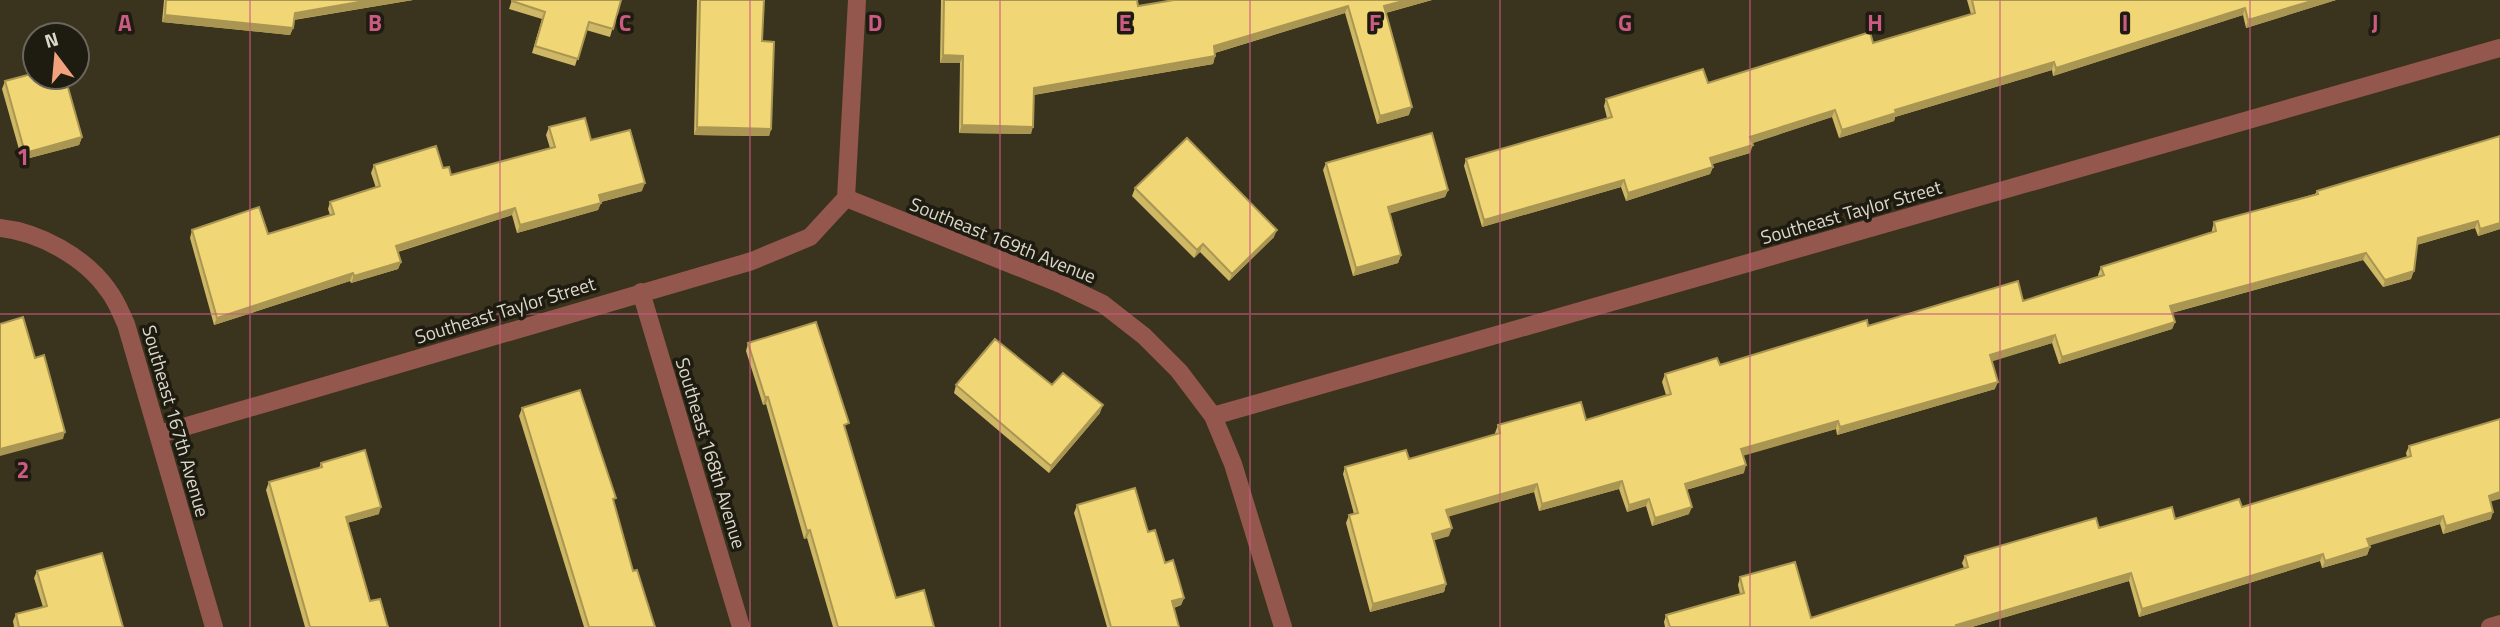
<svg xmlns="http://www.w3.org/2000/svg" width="2500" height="627" viewBox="0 0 2500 627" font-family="'Titillium Web',sans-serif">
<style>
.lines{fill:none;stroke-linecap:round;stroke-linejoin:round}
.minor{stroke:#93574d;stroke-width:18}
.wall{fill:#cfb865}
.shaded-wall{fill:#a99652}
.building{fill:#f1d675;stroke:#a99652;stroke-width:2}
.grid{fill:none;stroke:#cb5b82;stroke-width:2;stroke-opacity:0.55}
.labels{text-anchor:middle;stroke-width:7;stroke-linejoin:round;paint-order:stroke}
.street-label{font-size:19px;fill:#dbd7ca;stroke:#1e1b11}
.grid-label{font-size:23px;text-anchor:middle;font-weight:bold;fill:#cb5b82;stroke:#1e1b11;stroke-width:7;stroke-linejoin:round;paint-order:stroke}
</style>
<rect width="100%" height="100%" fill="#3a331d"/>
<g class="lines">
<path class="minor" d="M846 198 1063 285 1103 304 1144 336 1179 371 1213 416 1233 464 1283 627
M846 198 857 0
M0 228C39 232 85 257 108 290 116 300 121 313 126 324L214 627
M641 292 741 627
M1213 416 2500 48
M160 434 752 261 810 237 846 198
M2490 627 2500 624"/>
</g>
<path class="wall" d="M164 0H413L294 20 293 28 290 35 162 22Z
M512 0H621L610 37 586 30 575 66 532 53 542 19 509 9Z
M697 0H764L762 41 771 129 769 136 694 135Z
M941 0H1137L1138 6 1432 0 1386 13 1409 115 1377 124 1345 13 1215 53V56L1213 64 1034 95 1031 134 959 133 960 63H940Z
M1967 0H2336L2246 28 2243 15 2053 76 2052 70 1895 117 1894 121 1839 138 1832 117 1752 143 1750 153 1712 164 1713 167 1710 174 1626 201 1621 187 1482 227 1464 166 1466 159 1607 118 1604 106 1606 99 1708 83 1873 43 1971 14Z
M5 81 82 137 79 145 22 160 2 89Z
M549 127 591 140 642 191 601 202 598 210 517 233 512 215 398 252 401 262 398 269 351 283 350 281 214 325 190 238 192 230 268 234 330 215 328 209 330 202 376 188 371 173 374 165 443 168 451 175 550 148 546 135Z
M2500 136V229L2478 236 2475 228 2417 245 2411 279 2383 287 2363 260 2172 313 2175 322 2172 329 2059 364 2052 343 1991 361 1995 389 1837 435 1836 429 1743 455 1744 473 1686 490 1689 514 1652 526 1646 506 1627 512 1619 489 1539 511 1534 492 1448 516 1449 536 1433 540 1446 584 1444 592 1370 612 1346 523 1349 515 1354 514 1343 474 1345 467 1409 459 1496 435 1495 433 1498 425 1586 420 1666 395 1662 382 1665 374 1720 365 1868 326 2023 301 2099 277 2098 275 2101 267 2212 232V230L2214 222 2315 194 2317 191Z
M1326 163 1448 190 1445 197 1389 213 1401 255 1398 263 1353 276 1323 170Z
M1135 188 1274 237 1229 281 1200 252 1194 258 1132 196Z
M748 343 846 431 896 598 934 627H833L807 538 804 539 766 404 763 405 746 351Z
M956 385 1100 413 1049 473 954 393Z
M522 408 614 503 633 571 655 627H584L519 416Z
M2409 446 2491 502V519L2443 534 2440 524 2369 545 2370 547 2367 555 2322 568 2320 561 2139 617 2129 581 1972 627H1665L1664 622 1666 615 1740 594 1738 585 1740 577 1811 618 1964 568 1962 563 1965 556 2099 528 2175 519 2242 507 2407 457 2406 453Z
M321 463 379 514 347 523 370 601 388 627H305L266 490 269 482 319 468Z
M1077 505 1148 532 1184 598 1181 605 1174 608 1179 627H1107L1074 513Z
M37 571 123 627H14L13 621 16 614 43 607 34 578Z"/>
<path class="shaded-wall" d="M370 0H413L292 20 295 13Z
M1407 0H1432L1381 14 1384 6Z
M2315 0H2336L2246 28 2248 20Z
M1348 6 1345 13 1211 54 1214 46Z
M2245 8 2243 15 2053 76 2056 68Z
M165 15 293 28 290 35 162 22Z
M943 55 963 56 960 63H940Z
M1215 56 1213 64 1032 95 1034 88Z
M2054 62 2052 70 1895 117 1894 121 1839 138 1842 130 1895 110Z
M1412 107 1409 115 1377 124 1380 116Z
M1835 110 1832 117 1747 145 1750 137Z
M962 125 1033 127 1031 134 959 133Z
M697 127 771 129 769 136 694 135Z
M82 137 79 145 22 160 25 153Z
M1753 145 1750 153 1707 166 1710 158Z
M1713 167 1710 174 1626 201 1628 193Z
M1624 180 1621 187 1482 227 1484 220Z
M645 183 642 191 597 203 599 195Z
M1448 190 1445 197 1385 215 1388 207Z
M601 203 598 210 517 233 520 225Z
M515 208 512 215 393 253 396 246Z
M2478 221 2475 228 2416 245 2418 238Z
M2500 223V229L2478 236 2480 229Z
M1277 230 1274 237 1229 281 1232 274Z
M1203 244 1200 252 1194 258 1197 250Z
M2366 253 2363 260 2167 314 2170 306Z
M1401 255 1398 263 1353 276 1356 268Z
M401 262 398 269 351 283 354 276Z
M2414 271 2411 279 2383 287 2385 280Z
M353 273 350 281 214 325 217 318Z
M2175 322 2172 329 2059 364 2062 357Z
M2055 335 2052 343 1987 363 1990 355Z
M1998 382 1995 389 1837 435 1840 427Z
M765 397H768L766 404 763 405Z
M1103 405 1100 413 1049 473 1051 466Z
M1838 421 1836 429 1739 457 1741 449Z
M65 432 63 439 0 456V449Z
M1746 465 1744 473 1682 491 1685 484Z
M1622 481 1619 489 1539 511 1542 504Z
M1537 484 1534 492 1444 518 1446 510Z
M2500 492V499L2486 503 2489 496Z
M1649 499 1646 506 1627 512 1629 505Z
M381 507 379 514 343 524 346 517Z
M1692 507 1689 514 1652 526 1655 518Z
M2493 512 2491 519 2443 534 2446 526Z
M2443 516 2440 524 2365 547 2367 539Z
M1452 528 1449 536 1429 542 1432 534Z
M810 530 807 538 804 539 807 531Z
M2370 547 2367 555 2322 568 2325 561Z
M2323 554 2320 561 2139 617 2142 609Z
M2131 573 2129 581 1972 627H1956V625Z
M1446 584 1444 592 1370 612 1373 604Z
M1184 598 1181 605 1169 609 1172 601Z"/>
<path class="building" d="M166 0H370L295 13 293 28 165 15Z
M512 0H621L613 29 589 22 578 59 535 46 545 12 512 1Z
M700 0H764L762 41 774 42 771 129 697 127Z
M944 0H1137L1138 6 1174 0H1407L1384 6 1412 107 1380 116 1348 6 1214 46 1215 56 1034 88 1033 127 962 125 963 56 943 55Z
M1972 0H2315L2248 20 2245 8 2056 68 2054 62 1895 110 1896 113 1842 130 1835 110 1750 137 1753 145 1710 158 1713 167 1628 193 1624 180 1484 220 1466 159 1612 117 1606 99 1703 69 1708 83 1870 32 1873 43 1975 13Z
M35 73V77H65L82 137 25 153 5 81Z
M585 118 591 140 630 130 645 183 599 195 601 203 520 225 515 208 396 246 401 262 354 276 353 273 217 318 192 230 259 207 268 234 334 214 330 202 380 186 374 165 436 146 443 168 449 167 451 175 555 147 549 127Z
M1432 133 1448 190 1388 207 1401 255 1356 268 1326 163Z
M2500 136V223L2480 229 2478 221 2418 238 2414 271 2385 280 2366 253 2170 306 2175 322 2062 357 2055 335 1990 355 1998 382 1840 427 1838 421 1741 449 1746 465 1685 484 1692 507 1655 518 1649 499 1629 505 1622 481 1542 504 1537 484 1446 510 1452 528 1432 534 1446 584 1373 604 1349 515 1358 513 1345 467 1406 450 1409 459 1500 433 1498 425 1581 402 1586 420 1671 394 1665 374 1717 358 1720 365 1867 320 1868 326 2018 281 2023 301 2104 275 2101 267 2216 231 2214 222 2318 194 2317 191Z
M1187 138 1277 230 1232 274 1203 244 1197 250 1135 188Z
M23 317 35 358 44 355 65 432 0 449V324Z
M816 322 849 423 844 425 896 598 924 590 934 627H838L810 530 807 531 768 397H765L748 343Z
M995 339 1052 385 1063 373 1103 405 1051 466 956 385Z
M580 390 616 498 613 499 633 571 637 570 655 627H589L522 408Z
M2500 419V492L2489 496 2493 512 2446 526 2443 516 2367 539 2370 547 2325 561 2323 554 2142 609 2131 573 1956 625 1957 627H1670L1666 615 1744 593 1740 577 1795 562 1811 618 1968 567 1965 556 2096 518 2099 528 2172 507 2175 519 2239 499 2242 507 2411 456 2409 446Z
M365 450 381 507 346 517 370 601 380 599 388 627H310L269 482 322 467 321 463Z
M1135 488 1148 532 1155 530 1165 563 1173 560 1184 598 1172 601 1179 627H1111L1077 505Z
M102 553 123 627H19L16 614 47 606 37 571Z"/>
<path class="grid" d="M250 0V627M500 0V627M750 0V627M1000 0V627M1250 0V627M1500 0V627M1750 0V627M2000 0V627M2250 0V627M0 314H2500"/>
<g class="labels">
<g class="street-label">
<text transform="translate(1851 212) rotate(-16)" y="7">Southeast Taylor Street</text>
<text transform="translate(1003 240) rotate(22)" y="7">Southeast 169th Avenue</text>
<text transform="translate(505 310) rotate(-17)" y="7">Southeast Taylor Street</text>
<text transform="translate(176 421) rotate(74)" y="7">Southeast 167th Avenue</text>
<text transform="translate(711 453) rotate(73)" y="7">Southeast 168th Avenue</text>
</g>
</g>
<g class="grid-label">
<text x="125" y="31">A</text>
<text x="375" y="31">B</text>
<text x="625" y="31">C</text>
<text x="875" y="31">D</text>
<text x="1125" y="31">E</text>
<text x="1375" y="31">F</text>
<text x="1625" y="31">G</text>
<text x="1875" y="31">H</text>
<text x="2125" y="31">I</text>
<text x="2375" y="31">J</text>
<text x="23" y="165">1</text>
<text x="23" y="478">2</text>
</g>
<g transform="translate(56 56) rotate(344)"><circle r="33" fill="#1e1b11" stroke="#6a665b" stroke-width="2"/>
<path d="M0-5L12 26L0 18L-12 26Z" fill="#f1a17c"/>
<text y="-10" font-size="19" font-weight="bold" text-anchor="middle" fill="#dbd7ca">N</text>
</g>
</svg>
